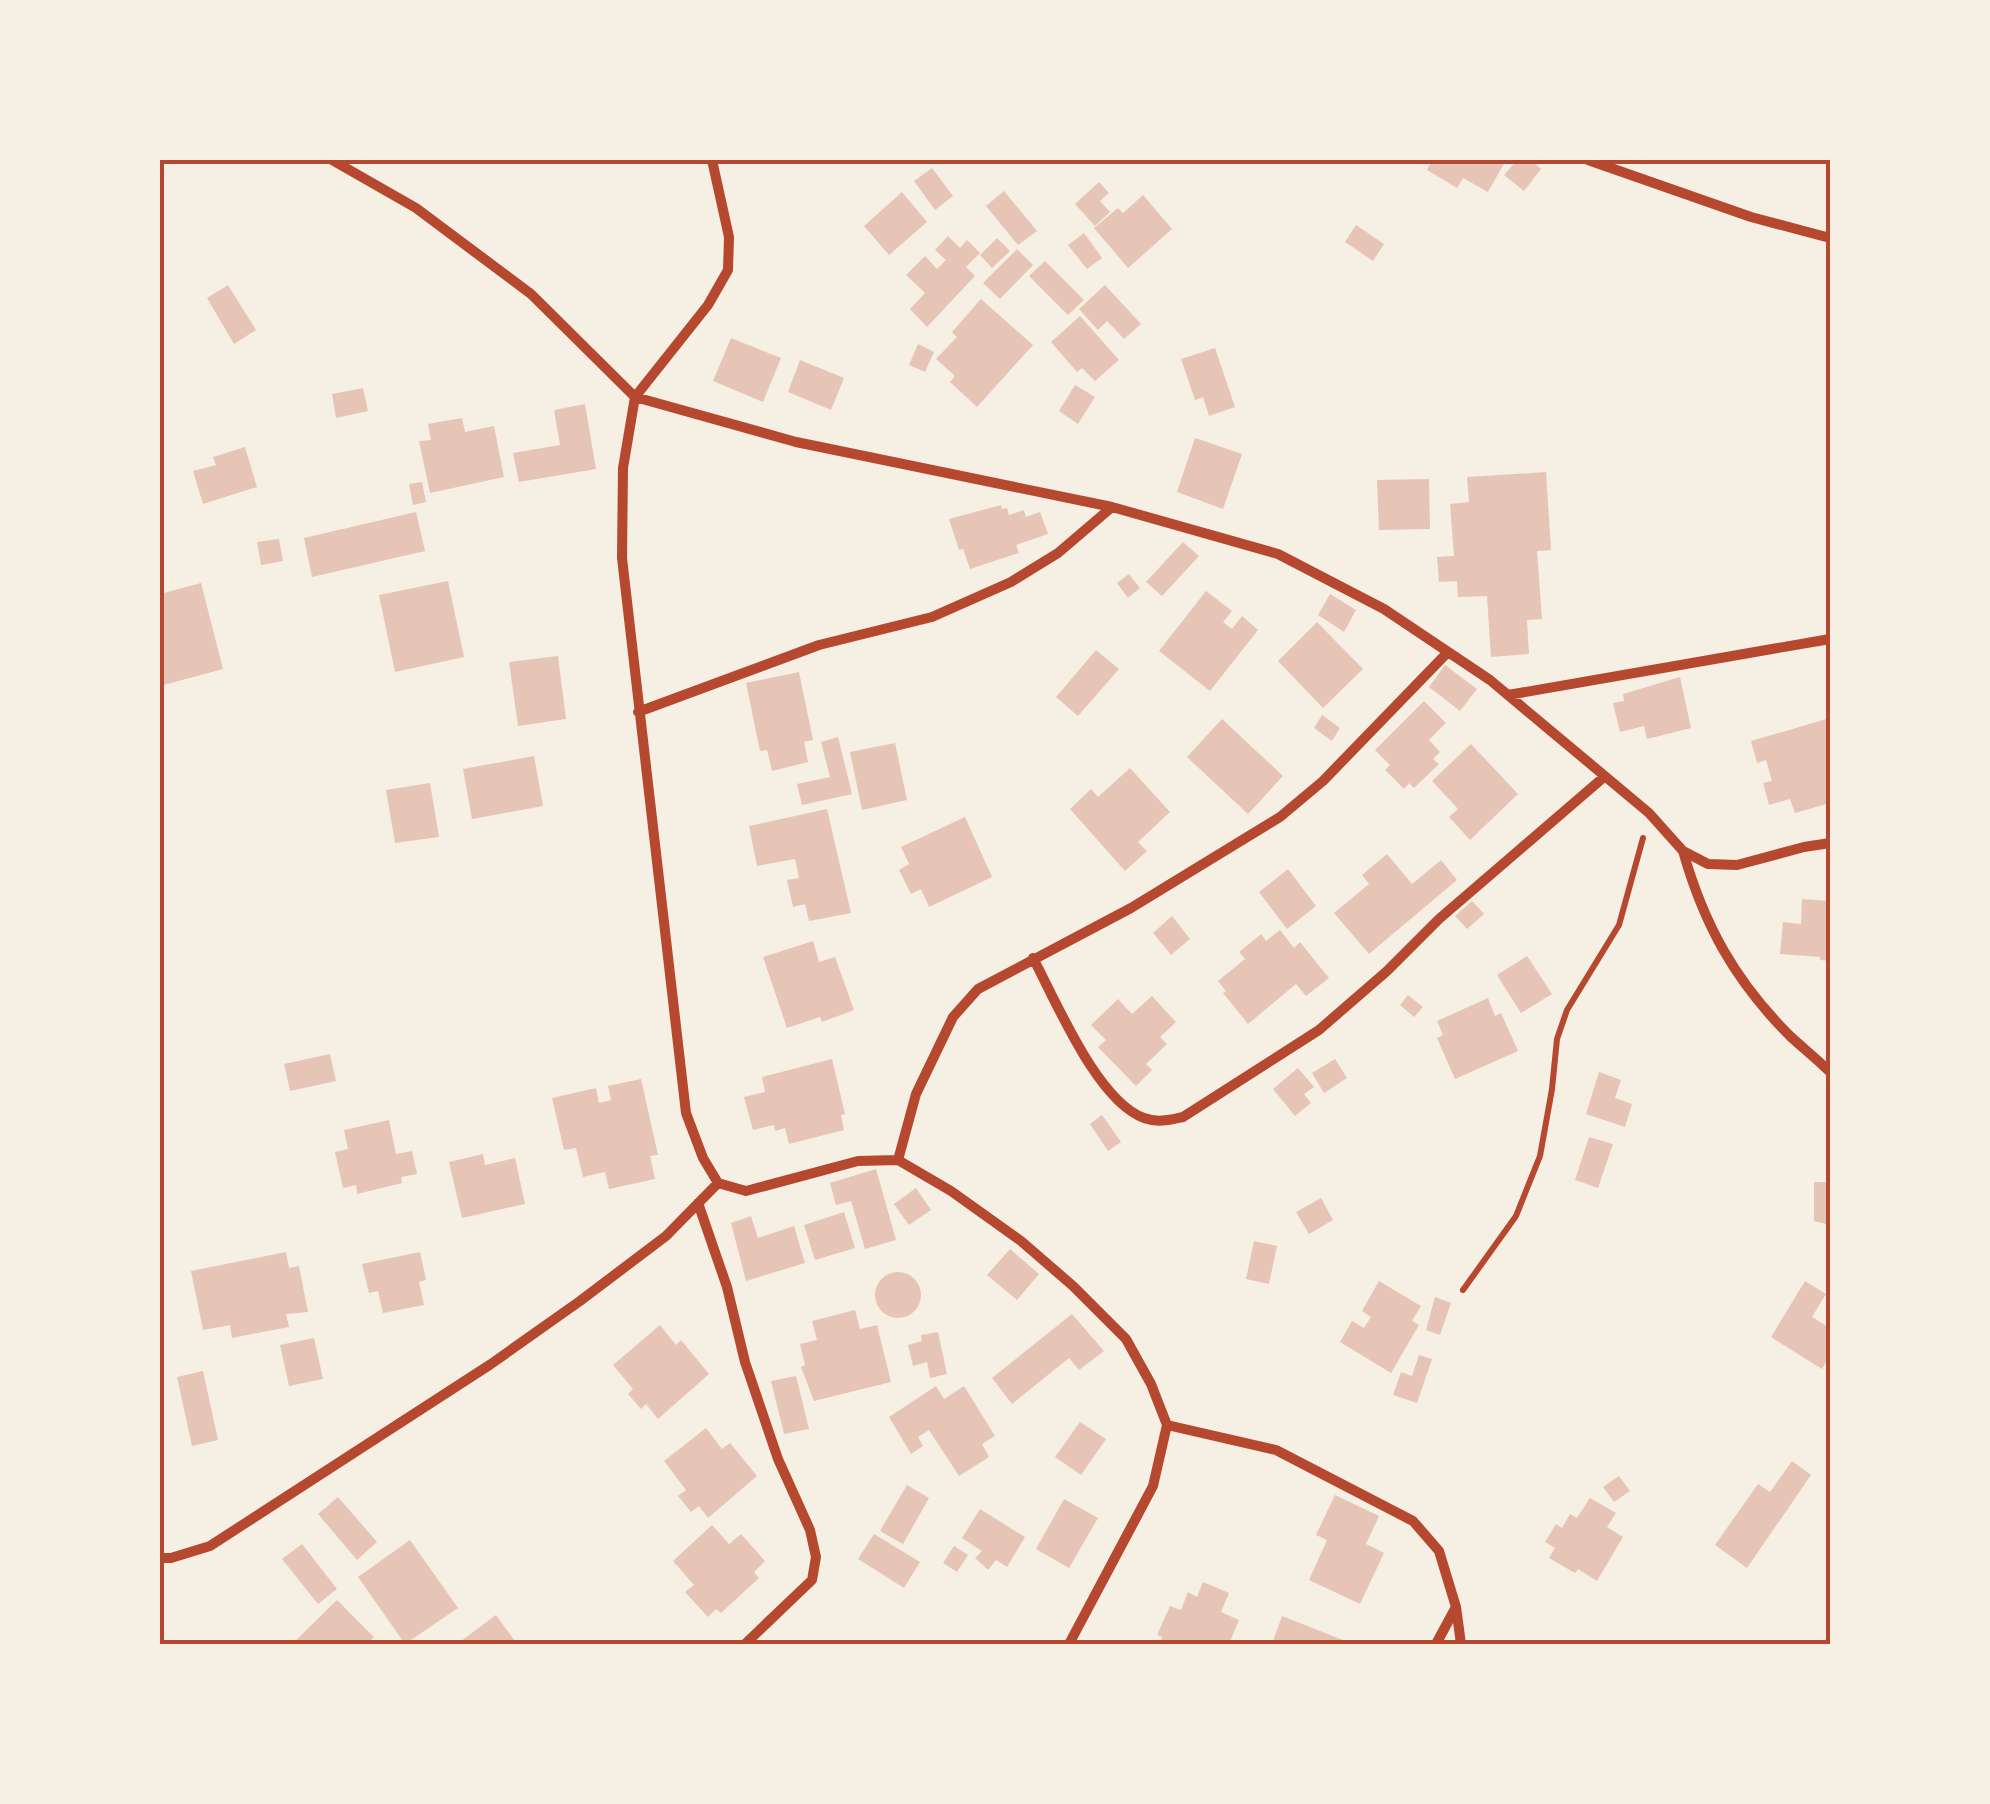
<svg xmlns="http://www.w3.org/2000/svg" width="1990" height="1804" viewBox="0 0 1990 1804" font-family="'DM Sans',sans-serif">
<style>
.building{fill:#e6c5b7}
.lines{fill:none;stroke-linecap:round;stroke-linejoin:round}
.path{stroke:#b5482f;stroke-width:6}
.minor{stroke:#b5482f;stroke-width:10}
.neatline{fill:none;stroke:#b5482f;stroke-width:4}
</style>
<rect width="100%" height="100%" fill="#f6efe4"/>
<path class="building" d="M1432 160H1506L1488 192 1463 178 1457 188 1427 170Z
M1517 160H1531L1541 169 1524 191 1504 175Z
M932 168 953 196 935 210 914 181Z
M1099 182 1109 193 1100 201 1110 212 1095 226 1075 204Z
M1004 191 1037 231 1018 245 986 206Z
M902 192 927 222 889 255 864 226Z
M1143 195 1172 229 1128 268 1094 228 1118 208 1123 213Z
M1356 225 1384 244 1373 261 1345 242Z
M1084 233 1102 258 1087 269 1068 245Z
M948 236 960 248 967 240 980 253 966 267 975 276 927 327 910 309 925 293 906 275 925 256 937 269 946 260 935 250Z
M997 238 1010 251 992 268 980 255Z
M1017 249 1033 265 1000 299 983 283Z
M1045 261 1084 300 1068 315 1029 276Z
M228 285 256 330 234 344 207 298Z
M1105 285 1141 324 1124 339 1107 321 1098 330 1079 309Z
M981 299 1033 345 977 407 950 382 955 376 936 359 957 337 952 332Z
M1080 316 1119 360 1095 381 1082 368 1077 372 1051 342Z
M731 338 781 358 763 402 713 381Z
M918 344 934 352 925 372 909 365Z
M1215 348 1235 407 1209 416 1203 397 1195 400 1181 359Z
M800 360 844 378 831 410 788 392Z
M1075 385 1095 397 1078 424 1059 411Z
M363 388 368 411 336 418 332 394Z
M585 404 596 469 519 482 513 453 560 445 554 410Z
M462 418 465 432 494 426 504 477 430 493 419 441 431 440 428 424Z
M1195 438 1242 454 1223 509 1177 492Z
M245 447 257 487 203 504 193 471 216 465 213 457Z
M1546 472 1551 550 1537 551 1542 619 1527 620 1529 654 1491 657 1487 596 1458 597 1457 581 1439 582 1437 557 1454 556 1450 504 1469 502 1467 477Z
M1429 479 1430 529 1379 530 1377 480Z
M422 482 426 502 413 505 409 484Z
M1001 505 1002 509 1007 508 1009 515 1024 510 1026 517 1040 512 1048 534 1016 545 1019 553 970 569 963 549 959 550 949 519Z
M416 512 425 551 312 577 304 538Z
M279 539 283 561 261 565 257 542Z
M1183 542 1199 556 1162 596 1146 582Z
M1129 574 1140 588 1128 598 1117 583Z
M448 581 464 657 395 672 379 595Z
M201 583 223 669 160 686V594Z
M1206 591 1232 611 1223 622 1232 629 1242 616 1258 630 1210 691 1159 651Z
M1330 594 1356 610 1344 632 1318 615Z
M1317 622 1363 669 1323 708 1278 661Z
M1096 650 1119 669 1078 716 1056 697Z
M558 656 566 719 518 726 509 662Z
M1445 665 1477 689 1460 711 1429 687Z
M799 672 813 740 804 742 808 762 772 771 767 750 760 751 746 683Z
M1680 677 1691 728 1647 739 1644 726 1620 732 1613 703 1624 701 1623 694Z
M1424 701 1446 723 1429 740 1440 752 1433 759 1439 764 1414 788 1409 783 1404 789 1385 770 1390 765 1375 750Z
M1322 715 1340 728 1332 741 1314 728Z
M1830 718V803L1795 813 1790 799 1769 805 1763 783 1772 781 1766 760 1757 763 1751 741Z
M1222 719 1283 776 1248 814 1187 757Z
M838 737 852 794 802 805 797 784 830 777 821 742Z
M895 743 907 800 862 810 850 752Z
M1471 744 1518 794 1470 840 1449 817 1458 809 1432 781Z
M534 756 543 806 472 819 463 769Z
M1130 768 1170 812 1138 842 1147 851 1125 871 1070 809 1091 789 1098 797Z
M430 783 439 837 395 843 386 790Z
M827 809 851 913 809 921 805 904 793 907 787 880 799 878 795 859 757 866 749 826Z
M965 817 992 877 929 907 921 889 911 894 899 870 909 864 901 847Z
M1387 854 1412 884 1441 860 1457 880 1369 954 1334 913 1369 884 1362 875Z
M1288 869 1316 906 1287 929 1259 892Z
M1802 899 1830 901V961L1820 960V957L1780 954 1783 922 1801 924Z
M1472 901 1484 914 1467 929 1455 916Z
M1172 916 1190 939 1171 955 1153 933Z
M1280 930 1294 948 1300 942 1329 978 1306 996 1296 984 1248 1024 1223 993 1226 991 1218 981 1245 959 1239 952 1261 934 1266 941Z
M813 941 819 962 835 957 854 1010 822 1022 820 1017 787 1028 763 957Z
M1527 956 1552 994 1521 1013 1497 975Z
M1408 995 1423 1007 1414 1017 1400 1005Z
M1152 996 1176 1022 1160 1037 1167 1044 1146 1064 1152 1070 1136 1086 1098 1047 1106 1040 1091 1025 1118 999 1132 1014Z
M1488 998 1495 1016 1501 1013 1518 1051 1455 1079 1437 1038 1443 1035 1437 1021Z
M330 1054 336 1081 290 1091 284 1064Z
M832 1059 845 1114 841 1115 844 1130 789 1144 785 1128 775 1131 774 1125 753 1130 744 1097 765 1092 762 1077Z
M1335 1059 1347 1078 1324 1093 1312 1073Z
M1298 1068 1314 1087 1304 1094 1311 1103 1295 1116 1273 1089Z
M1599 1072 1621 1080 1615 1098 1632 1104 1625 1127 1586 1114Z
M641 1079 658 1155 650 1156 655 1179 609 1189 605 1172 583 1177 576 1148 564 1150 552 1098 596 1088 599 1103 611 1100 608 1086Z
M1102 1115 1121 1142 1108 1151 1090 1124Z
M389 1120 396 1154 412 1151 417 1174 401 1177 402 1183 357 1194 356 1185 343 1188 335 1152 348 1149 344 1130Z
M1589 1137 1613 1144 1598 1188 1575 1180Z
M483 1154 485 1165 515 1158 525 1204 462 1218 449 1162Z
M876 1169 896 1240 865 1249 851 1201 836 1205 830 1183Z
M1814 1182H1830V1225L1814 1221Z
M916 1188 931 1210 909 1225 894 1204Z
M1321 1198 1333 1220 1309 1234 1296 1212Z
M844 1212 855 1248 815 1260 804 1225Z
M751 1216 758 1238 794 1226 805 1263 746 1281 731 1223Z
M1254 1241 1277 1246 1269 1284 1246 1279Z
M1010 1249 1039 1274 1017 1300 987 1275Z
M286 1252 289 1268 299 1266 308 1312 286 1314 289 1327 232 1338 230 1325 203 1330 191 1271Z
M420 1252 426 1280 419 1282 424 1305 383 1313 378 1291 369 1293 362 1264Z
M875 1295a23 23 0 1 1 46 0a23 23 0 1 1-46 0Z
M1379 1281 1421 1306 1412 1321 1419 1325 1391 1373 1340 1342 1352 1321 1364 1328 1371 1317 1362 1311Z
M1805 1281 1826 1294 1812 1317 1830 1328V1355L1822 1369 1771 1337Z
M1435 1297 1451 1303 1440 1335 1426 1330Z
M855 1310 860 1329 877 1325 891 1382 814 1401 801 1367 805 1365 800 1344 817 1340 812 1321Z
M1072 1314 1104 1351 1079 1370 1069 1358 1012 1404 992 1378Z
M660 1325 676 1345 681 1340 709 1374 658 1419 646 1404 641 1409 628 1394 633 1389 613 1365Z
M938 1332 947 1374 930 1378 927 1362 913 1366 908 1345 922 1341 921 1335Z
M314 1338 323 1379 289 1386 280 1345Z
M1419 1355 1432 1359 1417 1403 1393 1395 1401 1372 1412 1376Z
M203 1371 218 1440 192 1446 177 1377Z
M796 1376 809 1429 784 1434 771 1381Z
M936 1386 944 1399 964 1386 995 1436 982 1444 989 1457 959 1476 929 1430 918 1437 923 1446 911 1454 889 1417Z
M1080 1422 1106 1439 1081 1475 1055 1457Z
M706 1428 722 1449 730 1443 757 1476 708 1518 699 1506 691 1512 678 1496 686 1490 664 1461Z
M1792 1461 1811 1475 1747 1568 1715 1545 1758 1484 1770 1492Z
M1619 1476 1630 1491 1614 1502 1603 1487Z
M907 1485 929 1498 903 1544 880 1531Z
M1335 1495 1379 1516 1366 1544 1384 1553 1360 1604 1309 1580 1327 1540 1316 1535Z
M338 1497 377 1542 357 1560 318 1514Z
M1590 1498 1616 1513 1607 1527 1623 1537 1597 1581 1578 1569 1575 1573 1549 1558 1555 1548 1545 1542 1556 1524 1562 1528 1570 1514 1577 1518Z
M1064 1499 1098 1518 1069 1568 1036 1549Z
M980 1509 1025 1537 1007 1567 996 1560 988 1570 975 1558 982 1551 962 1538Z
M712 1525 729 1544 741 1534 765 1561 754 1572 759 1578 721 1613 716 1609 708 1617 685 1592 694 1585 673 1561Z
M874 1534 920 1562 904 1588 858 1559Z
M410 1540 458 1608 405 1644 358 1577Z
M302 1544 337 1589 318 1604 282 1559Z
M954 1546 968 1555 957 1572 943 1563Z
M1203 1582 1229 1593 1221 1612 1239 1620 1229 1644H1160L1162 1637 1157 1635 1170 1606 1181 1610 1188 1592 1197 1597Z
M337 1600 374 1637 367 1644H292Z
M496 1615 517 1644H457Z
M1282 1616 1353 1644H1272Z"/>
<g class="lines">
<path class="path" d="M1463 1290 1516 1216 1540 1156 1552 1089 1557 1039 1567 1010 1619 925 1643 838"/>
<path class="minor" d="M332 160 416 208 531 294 635 397 796 442 1112 507 1278 554 1384 609 1490 680 1649 813 1683 851 1708 864 1737 865 1804 847 1830 843
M712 160 729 237 728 270 708 305 635 397 623 468 622 558 686 1113 703 1158 718 1183 746 1191 858 1161 898 1160 951 1191 1021 1241 1073 1286 1126 1339 1151 1384 1167 1425 1153 1486 1069 1644
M1588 160 1751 217 1830 238
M1508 695 1830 639
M638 712 819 645 932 617 1011 582 1058 553 1112 507
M1683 851C1704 925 1735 981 1790 1036 1803 1048 1817 1059 1830 1072
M1033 958C1056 1001 1097 1101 1144 1118 1158 1123 1169 1120 1183 1117L1319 1030 1387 971 1439 919 1604 777
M898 1160 916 1094 953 1017 978 989 1131 908 1280 817 1323 781 1447 653
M698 1203 727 1287 745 1362 778 1459 810 1530 816 1557 812 1580 745 1644
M1167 1425 1276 1450 1413 1521 1439 1551 1456 1607 1461 1644
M160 1558H171L210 1546 491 1364 580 1301 666 1236 718 1183
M1436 1644 1456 1607"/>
</g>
<rect width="1990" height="1804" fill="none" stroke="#f6efe4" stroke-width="325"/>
<rect x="162" y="162" width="1666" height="1480" class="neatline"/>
</svg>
